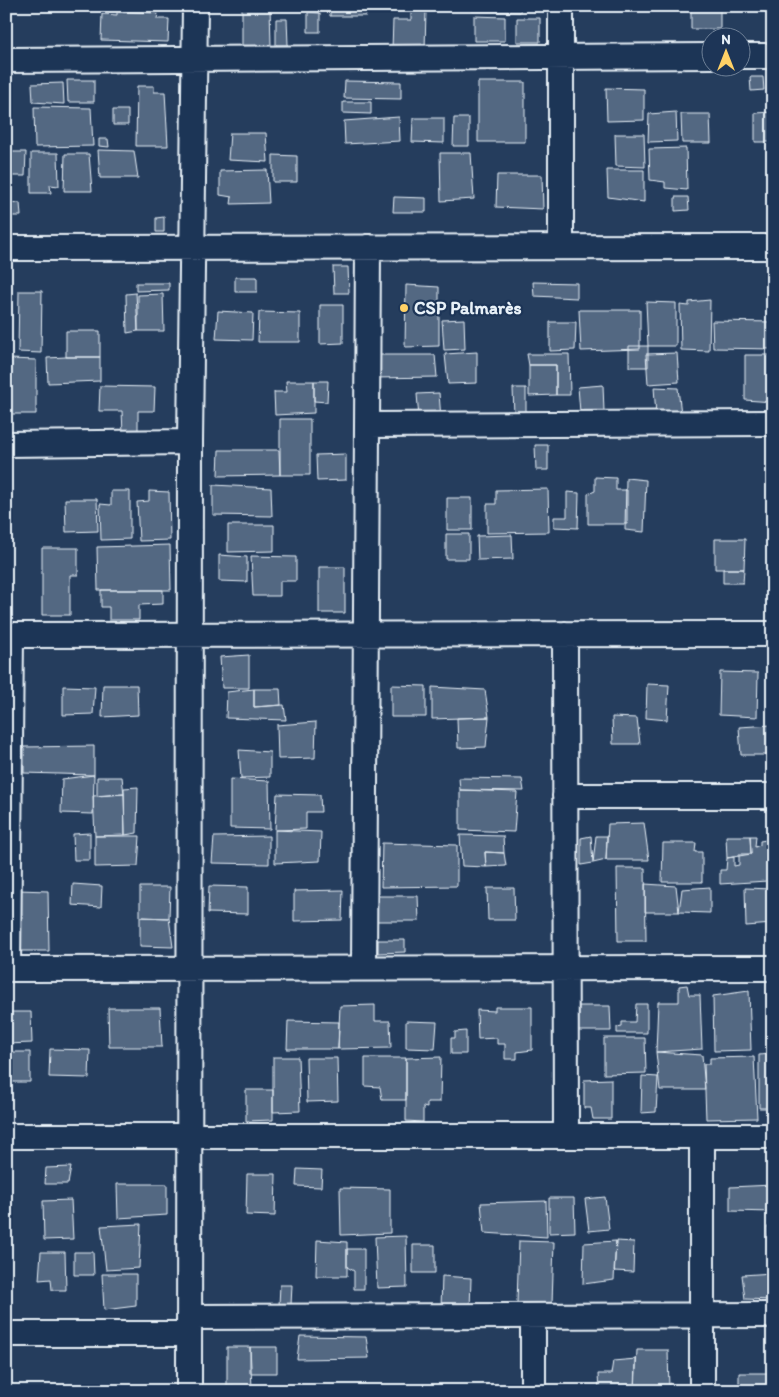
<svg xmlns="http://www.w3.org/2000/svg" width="779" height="1397" viewBox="0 0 779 1397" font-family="Itim,sans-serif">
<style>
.building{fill:#536782;stroke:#e8f1f8}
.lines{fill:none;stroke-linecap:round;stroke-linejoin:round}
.minor-casing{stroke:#e8f1f8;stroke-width:28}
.minor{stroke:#1d3557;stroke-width:24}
.poi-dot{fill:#ffd166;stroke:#1d3557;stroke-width:2}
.labels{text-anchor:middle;stroke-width:4.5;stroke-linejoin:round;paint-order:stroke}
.poi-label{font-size:18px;font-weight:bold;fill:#e8f1f8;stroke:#1d3557;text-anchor:start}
</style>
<rect width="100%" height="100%" fill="#253d5d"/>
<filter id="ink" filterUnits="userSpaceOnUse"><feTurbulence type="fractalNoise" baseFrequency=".02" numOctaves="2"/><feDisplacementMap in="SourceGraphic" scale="10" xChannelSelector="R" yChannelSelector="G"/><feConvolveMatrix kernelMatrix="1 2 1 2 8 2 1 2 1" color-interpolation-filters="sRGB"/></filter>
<g filter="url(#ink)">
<path class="building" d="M242 6H270L271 47H242Z
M330 6H365L366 16H330Z
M472 6H521L520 12 472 11Z
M691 6H720V29H691Z
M411 9 426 10 425 50 392 49 393 20H411Z
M117 11 158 13 157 19H169L168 42 101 40 102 14 117 15Z
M308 12 320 13V32H308Z
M474 16 505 17V41H474Z
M517 18H540V42H517Z
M276 19H287L288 45H276Z
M750 77H763L764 90 751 91Z
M67 80H94V102H68Z
M345 81 401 82V99L344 98Z
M478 82H525V142H478Z
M63 83 64 104 33 102 32 84Z
M137 86H154V92H165L168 146H136Z
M606 88 644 89V120L607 121Z
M343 102H371V114L343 113Z
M34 107 91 108 93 146 35 147Z
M113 110H128V125H113Z
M676 112 677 141 648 142 649 114Z
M773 112V142H755V113Z
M681 114H710L711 143H682Z
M399 117 400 141 345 144 344 121Z
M413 118H444V143L412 142Z
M454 118H469V146H453Z
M230 133H266L268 162 228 160Z
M615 134H644L645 167 616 166Z
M99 139H108L109 147 99 146Z
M686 148 687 190 665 188V182L650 180 649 149Z
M98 150 134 151 138 178H100Z
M6 152H26L25 176H6Z
M31 153H58L59 186 50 185 51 193H31Z
M440 153H471L474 199 441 201Z
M65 154H89L92 191H64Z
M273 155 297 156V182H273Z
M267 170 269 203 231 204 232 197 220 195V171Z
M607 170H644V202L608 197Z
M497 175H542L543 209 496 207Z
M394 197 426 198V212H393Z
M675 197H688L689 210 675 211Z
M6 202 20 203 21 216H6Z
M164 217V232H156V218Z
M333 267H348L349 293H334Z
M235 277H257V292H235Z
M533 282 577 283V298L534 296Z
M136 283H169V290L136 291Z
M406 285 439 287V346L405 347Z
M19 291H42L41 353 18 352Z
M136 293 138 331 127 333 126 294Z
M163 294 164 331H138V295Z
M710 300 709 351 681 350 680 305 689 306V302Z
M646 302 676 303V346H648Z
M320 305H343V343L320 344Z
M579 310H640V349L581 351Z
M218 311 253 313 252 340 216 339Z
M259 312 300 313V342H258Z
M464 319 465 349 444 350 442 320Z
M712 321 773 322V349L713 348Z
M550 322H576L575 350 550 351Z
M66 331H100V357H66Z
M629 346H648V367H629Z
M477 352V383L448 384 445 354Z
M677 353 679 382 648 384 646 354Z
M527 354H569L570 395H556V365H529Z
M373 355H435L437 377 374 378Z
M745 355H773V402L745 400Z
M66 357H100V381L48 383 47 358Z
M10 359 36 360V414H9Z
M529 365H556V395L529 396Z
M286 381H314V413L275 415 274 392H287Z
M314 381H328L327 402 314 401Z
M603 385 604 412H580L578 387Z
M100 386 155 387 154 411H138V433H123L122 411H99Z
M654 387 678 388 681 414 656 415Z
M513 388H526V415H514Z
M439 393 441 419 419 418 417 394Z
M280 419H310V475H280Z
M535 445H548V470H536Z
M219 450H279L280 475 218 476Z
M346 454V480L317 481 316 455Z
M595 477 616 478V490H627V524H588V494L595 491Z
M626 478 646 480 644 532 625 530Z
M213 485 271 488 272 516 213 515Z
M548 489 549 532 487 533V504H496V490Z
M111 491H130V539L101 540 100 504 111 505Z
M149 491 169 492 170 540 139 541 137 502 149 501Z
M567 492 579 493 578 528 554 527V517H567Z
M447 498H472V530H447Z
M65 499H97L98 531 66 532Z
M228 525H274V551L228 552Z
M446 534H469V559H446Z
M512 535 513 559 478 560 477 536Z
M715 539H745L744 569H715Z
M170 545 171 590H98L97 547Z
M42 548H78V575H70V615H42Z
M219 555 247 557V582L219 581Z
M251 556 296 557V581H280V596H253Z
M319 567H345V613H319Z
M723 569H744L743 583H723Z
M101 590H163V604L139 605V620H109V607H101Z
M249 655V688H222L220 657Z
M720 672 758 673 757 717 719 715Z
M647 684 669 685 667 720 646 718Z
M103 685H137L138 715 102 717Z
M391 685 426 686V717H391Z
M63 686 95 687 93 714 63 715Z
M432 687 485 690 489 717 432 719Z
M254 689V707L284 705 286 720 226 718 227 692Z
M254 689H280L281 705 254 707Z
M489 717 486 747 458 748 457 718Z
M612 717 637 718 640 744H613Z
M316 722 315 758 278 759 277 725Z
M772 725 773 755H741L739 727Z
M94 746V775L24 773V747Z
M239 750 270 752V777L241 778Z
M94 775 93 814 61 813 62 779Z
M97 777H122L124 794 97 796Z
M459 778 522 779 524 791 460 790Z
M230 779 269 781 270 829 230 828Z
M138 787 137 833 125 835 124 788Z
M460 790 517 792 514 832 460 830Z
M124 794 125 835 95 836 93 796Z
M277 794 320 795 321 812H306V829L275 830Z
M644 823 649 860H606L608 824Z
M275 830 321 832 320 861 275 863Z
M90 833V860H74L73 834Z
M460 835 503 836 504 853 485 852 486 867 462 866Z
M95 836H140L138 866 95 867Z
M269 836V864L212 863 214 837Z
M591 836 593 863 581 865V838Z
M596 836H607L606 860 593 863Z
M726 836H750L751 854 727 858Z
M750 836H756L755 847 760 845V841L766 840 767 881 720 884V870H726L727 858 734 857V866L739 865V854H751Z
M382 843 457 845V886L381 887Z
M663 843H696L695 852H702V882H662Z
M485 852 504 853 506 866 486 867Z
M617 868H645L646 941H618Z
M73 884 102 886 101 907 72 905Z
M645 884 676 886 679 912H645Z
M209 886 248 887V914L208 913Z
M140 887H170L169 918 140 917Z
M710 887V913L679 912 682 889Z
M487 888H514L515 920H488Z
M745 888 772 889 773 924 746 926Z
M18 890 48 891 49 951H19Z
M343 890 342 920 294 921V891Z
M378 896H418L419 921H377Z
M140 917 169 918 173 947 140 946Z
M378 940H405V952L378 953Z
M687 985 689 995H700L702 1049 656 1052 658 1002H679V986Z
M749 991 751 1050 714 1051 713 996Z
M636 1004H647V1033H617V1027L622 1026V1022H635Z
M375 1005V1021H390L391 1048 338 1049 340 1006Z
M572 1006H610L611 1031H573Z
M495 1007H532V1050L517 1052V1059H505V1044H497V1038L478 1039 477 1010 495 1011Z
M108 1008H160L162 1047H109Z
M6 1012H31L32 1043 6 1044Z
M288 1021 339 1022 338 1049H287Z
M406 1021 437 1022 435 1049 406 1048Z
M466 1031V1054H451V1038H455V1032Z
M604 1038H645L646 1073 604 1074Z
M50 1049 90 1050 89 1078 49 1077Z
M6 1052H30V1082H6Z
M656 1052 702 1055 705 1090H660Z
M773 1054V1108H759V1055Z
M273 1057H298L300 1111 273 1112Z
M441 1057 440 1102H427V1108L423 1107V1122L406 1121V1058Z
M754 1057 757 1118 706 1119 704 1064H710V1058Z
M306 1058H337L338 1101 307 1102Z
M365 1058H406V1100H382L380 1087 365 1086Z
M642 1076 658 1077 656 1112 641 1113Z
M611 1079V1119H593L591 1108H584V1080Z
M246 1090H273V1120L246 1121Z
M71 1167 68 1184H45L46 1168Z
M297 1169 322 1170 321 1187 296 1186Z
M247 1174H276L275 1216 246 1215Z
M117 1184H167V1215L118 1218Z
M773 1185V1212L730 1211V1187Z
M340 1188 390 1189V1233L341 1235Z
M605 1197 609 1229 589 1231 585 1199Z
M549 1198H574L575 1232 549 1233Z
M71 1200 73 1239 44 1240 43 1201Z
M546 1201 547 1237 484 1233 481 1203Z
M141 1224 139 1268 106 1270 101 1226Z
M767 1227H773V1261L769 1262Z
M406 1236 407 1287 377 1288 375 1237Z
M317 1240 347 1242V1276H316Z
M519 1241 554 1242 552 1304 517 1303Z
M616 1241 614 1280 583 1284 584 1243Z
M616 1241 634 1242 633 1272 614 1271Z
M413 1245H435V1273H413Z
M347 1249H364V1289H354V1271L347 1267Z
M41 1252H65L66 1290H52L51 1279 39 1280Z
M74 1252H93L94 1275H74Z
M773 1273V1300L745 1299 742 1275Z
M102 1274H136V1306L104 1310Z
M442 1276 471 1278 470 1310 441 1308Z
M280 1285H292L291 1305H279Z
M300 1336 366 1337 369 1358 297 1359Z
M227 1347H250L252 1388 227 1386Z
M250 1347H277V1373H250Z
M637 1350H668L669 1391H635Z
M636 1359 635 1391H599L598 1374H611L613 1361Z
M739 1373H771V1391H739Z"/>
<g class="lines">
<g class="minor-casing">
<path id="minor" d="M561 6V247
M742 56H773
M6 60 712 56
M6 248 773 247
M367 425 773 423
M6 444 190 442
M565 634 566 1136
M6 635 773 634
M565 796H773
M364 968 368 247
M6 969 773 968
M8 969 11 635
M6 1136H773
M533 1316V1391
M189 1317 773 1315
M6 1334H189
M189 1391 190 442 195 6
M702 1391V1136"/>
</g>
<use href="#minor" class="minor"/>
</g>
</g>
<circle class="poi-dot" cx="404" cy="308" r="5"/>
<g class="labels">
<g class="poi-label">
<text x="414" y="314">CSP Palmarès</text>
</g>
</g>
<rect width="779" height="1397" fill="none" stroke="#1d3557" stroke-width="25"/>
<rect x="12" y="12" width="754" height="1372" fill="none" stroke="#e8f1f8" stroke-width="2" filter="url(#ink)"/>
<g transform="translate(726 52)"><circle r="24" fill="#1d3557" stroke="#6e8097"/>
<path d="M0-4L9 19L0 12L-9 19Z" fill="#ffd166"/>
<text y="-8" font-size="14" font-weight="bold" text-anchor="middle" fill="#e8f1f8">N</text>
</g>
</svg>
